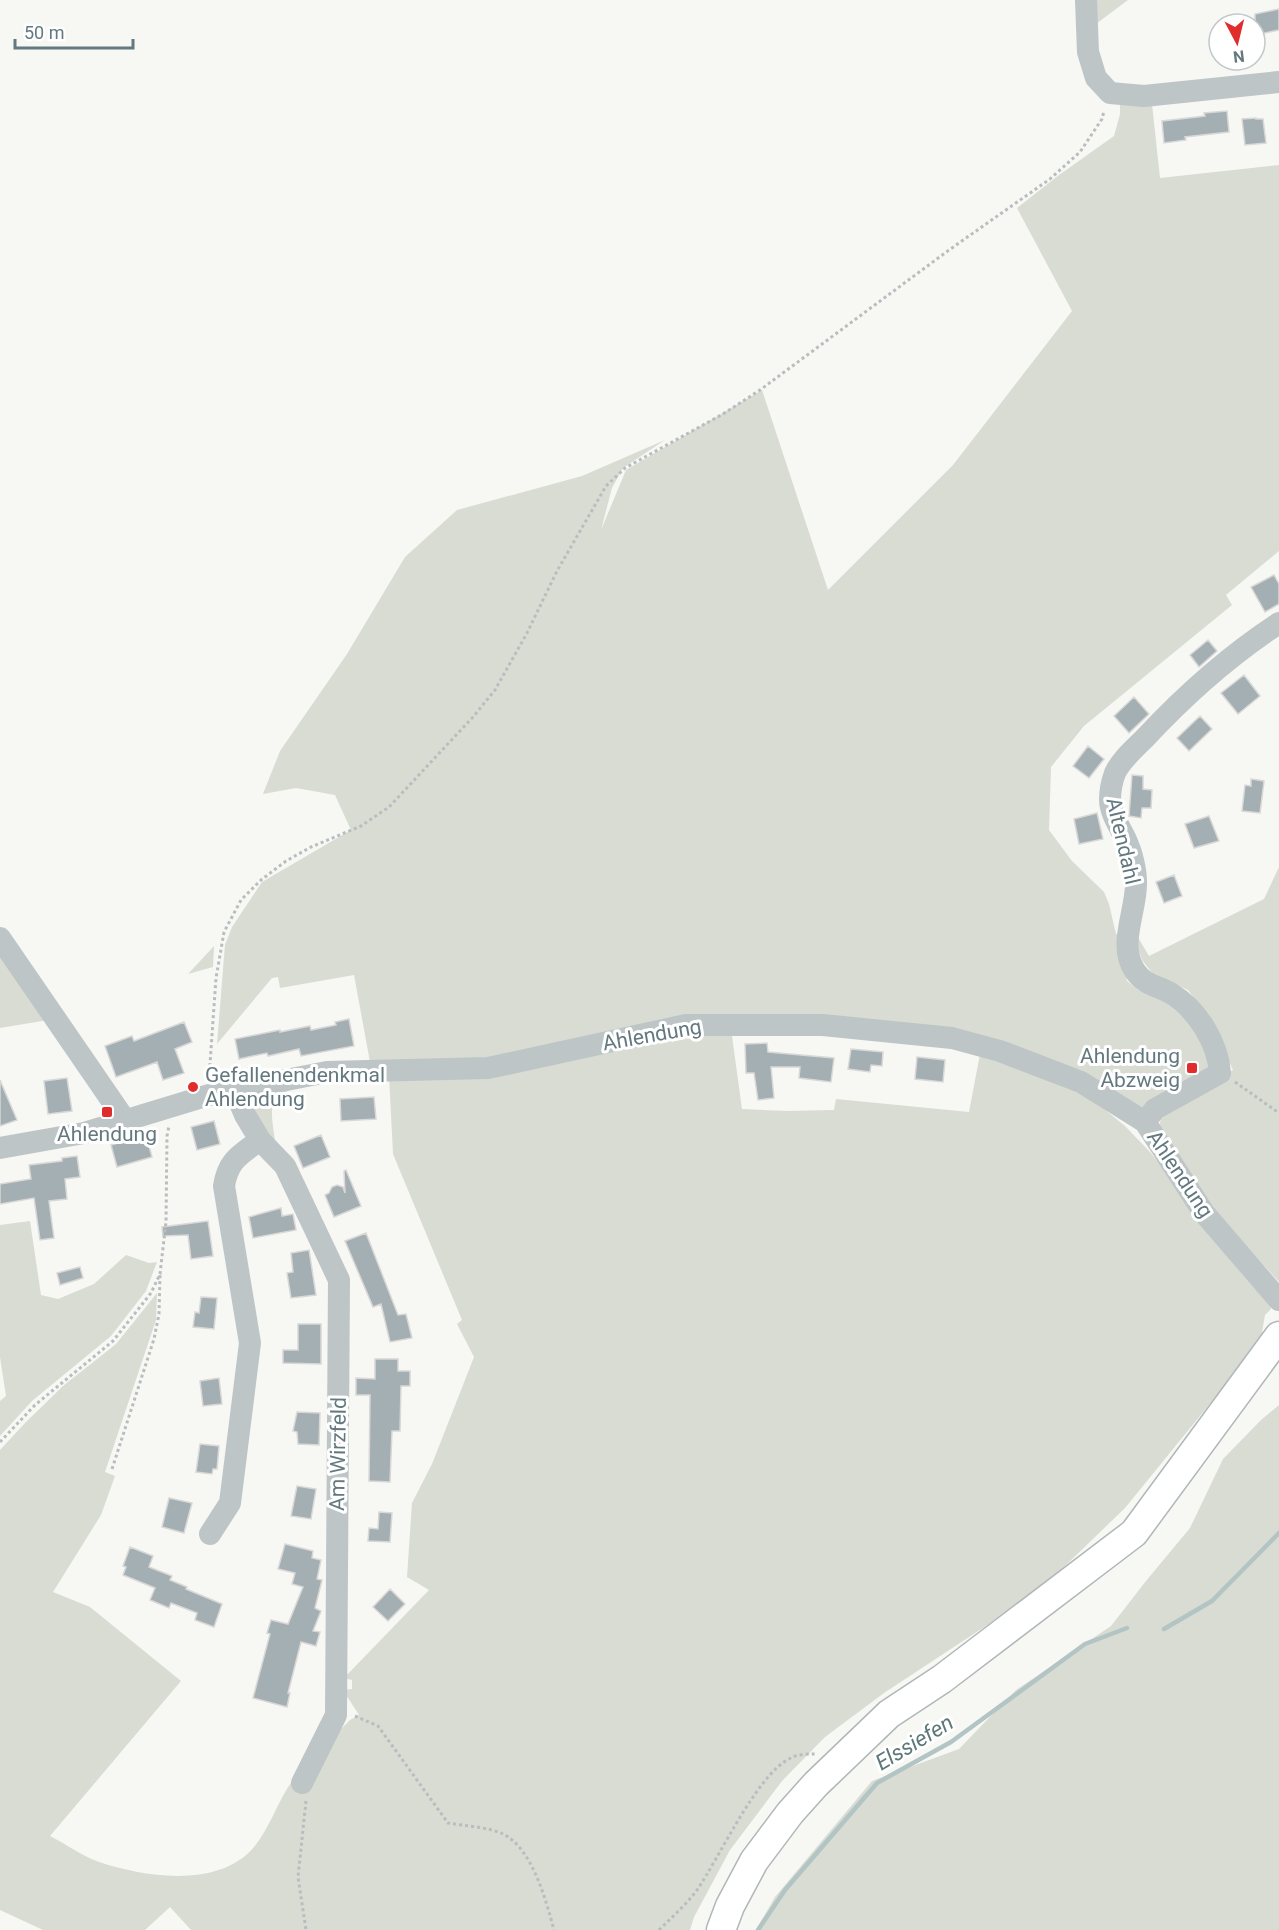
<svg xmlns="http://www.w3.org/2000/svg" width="1279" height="1930" viewBox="0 0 1279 1930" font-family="Roboto,sans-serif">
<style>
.green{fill:#d8dcd3}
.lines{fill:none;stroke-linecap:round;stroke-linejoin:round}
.stream{stroke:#b3c4c5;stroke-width:4.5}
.building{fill:#a3afb2;stroke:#d9d8d7;stroke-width:1.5}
.major-casing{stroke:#b0b7b9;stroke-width:31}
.path{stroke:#b9bdbf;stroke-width:3;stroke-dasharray:3 3;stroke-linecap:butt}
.minor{stroke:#bec5c7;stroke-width:22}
.major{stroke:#fff;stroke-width:28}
.poi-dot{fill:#e02c2c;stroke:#fff;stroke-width:2}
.labels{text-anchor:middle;stroke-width:6;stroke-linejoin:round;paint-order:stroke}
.street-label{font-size:21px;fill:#63797f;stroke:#fff}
.poi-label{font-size:21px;fill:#63797f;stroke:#fff;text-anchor:end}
.water-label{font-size:22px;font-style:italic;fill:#5e787a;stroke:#fff}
</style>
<rect width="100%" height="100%" fill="#f7f7f4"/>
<path class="green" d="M1091 0H1128L1092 27Z
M1152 104 1160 178 1279 165V551L1226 595 1232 605 1084 726 1051 767 1049 830 1072 861 1104 892 1109 904 1116 934H1121L1127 981 1138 990 1187 1011 1210 1061 1208 1071 1145 1109 1079 1075 813 1016 483 1060 370 1062 354 975 280 988 278 977 272 978 217 1044 225 945 232 927 262 882 351 830 335 795 296 788 263 794 280 751 347 654 405 557 457 510 582 476 665 440 623 468 612 488 601 530 626 470 762 390 828 590 953 465 1072 311 1017 208 1059 175 1114 136 1120 114V105Z
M1279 867V1282L1203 1198 1159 1126 1161 1119 1172 1107 1233 1070 1207 1015 1188 990 1153 974 1142 960 1132 933 1133 929 1149 956 1264 899Z
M0 942 54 1019 0 1028Z
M214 946 213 967 188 974Z
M688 1033 732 1036 742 1109 787 1111 834 1110 836 1099 969 1112 980 1054 1045 1074 1098 1104 1125 1126 1150 1152 1270 1304 1271 1309 1265 1315 1259 1350 1217 1395 1125 1508 1066 1565 1022 1602 884 1693 825 1737 782 1781 730 1850 694 1917 690 1930H191L170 1907 145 1930H43L0 1910V1450L25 1423 63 1386 116 1344 157 1293 156 1320 105 1472 115 1476 101 1515 53 1592 90 1607 181 1681 50 1836C66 1844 82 1856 99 1862 144 1877 219 1889 254 1847 270 1828 278 1800 293 1780 309 1758 331 1739 350 1720L359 1715 343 1690 352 1689V1680L344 1678 429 1590 407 1577 412 1503 432 1464 474 1357 457 1324 462 1320 393 1154 389 1075Z
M300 1082C267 1106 270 1102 275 1141 268 1133 258 1124 253 1114 244 1093 287 1086 300 1082Z
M30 1221 41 1295 58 1299 94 1284 126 1255 149 1263 157 1262 146 1291 111 1336 32 1401 0 1436V1401L6 1396 0 1357V1225Z
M1279 1405V1930H756L775 1897 872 1781 959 1749 1016 1690 1111 1626 1146 1581 1190 1528 1223 1459 1261 1420Z"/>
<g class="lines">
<path class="stream" d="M1164 1629 1212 1601 1279 1533
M758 1930 785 1890 877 1783 951 1742 1085 1644 1127 1628"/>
</g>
<path class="building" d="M1279 9V30L1255 35V14Z
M1227 111 1229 132 1185 137 1186 140 1164 143 1162 121 1205 116 1204 113Z
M1256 118V119H1263L1266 143 1245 145 1242 119Z
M1274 575 1279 584V604L1265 612 1251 587Z
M1208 640 1217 651 1199 667 1190 655Z
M1244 675 1260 696 1238 714 1221 693Z
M1134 697 1149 714 1129 733 1114 716Z
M1200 716 1212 729 1189 751 1177 738Z
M1088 746 1104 759 1089 778 1073 766Z
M1132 775 1143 776V789L1152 790 1151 808H1142L1141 818 1129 816Z
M1251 779 1264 781 1260 813 1242 811 1245 785 1251 786Z
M1097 813 1103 839 1079 844 1074 819Z
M1209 816 1219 841 1194 848 1185 824Z
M1174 875 1182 896 1164 903 1156 882Z
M349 1019 354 1046 301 1056 299 1049 268 1056 267 1053 239 1059 235 1039 280 1030V1032L310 1026 311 1030 336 1025 335 1022Z
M184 1022 192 1042 175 1049 184 1073 163 1080 157 1062 116 1077 105 1046 132 1036 134 1041Z
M767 1043 768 1052 834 1058 831 1082 799 1078 800 1067H771L774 1098 758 1100 754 1073H746L745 1044Z
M851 1049 883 1052 882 1066 871 1065 870 1072 848 1069Z
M917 1057 945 1060 943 1082 915 1079Z
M67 1078 72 1111 48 1114 44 1081Z
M0 1080 17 1120 0 1126Z
M374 1097 376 1119 341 1121 340 1099Z
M214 1121 220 1144 197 1150 191 1127Z
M146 1135 152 1157 117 1167 111 1145Z
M321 1135 330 1157 303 1168 294 1146Z
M77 1156 80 1177 65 1179 67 1199 49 1201 54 1238 40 1240 34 1198 0 1204V1184L31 1179 29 1165 62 1161V1158Z
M346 1170 361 1206 334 1217 325 1195 329 1193 332 1187 337 1185 343 1187 345 1193 344 1171Z
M281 1208 282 1216 293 1214 296 1230 253 1238 249 1217Z
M208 1221 213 1256 191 1259 188 1235 163 1236 162 1227Z
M366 1233 398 1315 406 1314 412 1338 390 1342 381 1304 373 1307 345 1241Z
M309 1250 316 1295 291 1298 287 1273 293 1272 291 1253Z
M80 1267 83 1278 60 1285 57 1273Z
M201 1297 217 1298 214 1329 193 1327 195 1312 199 1313Z
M298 1324H321V1364L283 1363V1350H298Z
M375 1359H398V1371H410V1386H401L400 1431H392L390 1482 369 1481 370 1395H356V1378L375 1379Z
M219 1378 222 1404 203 1406 200 1381Z
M297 1412 320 1413 319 1445 298 1444 297 1432 293 1431Z
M200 1444 219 1446 217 1469H213L212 1474 196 1472Z
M297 1486 316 1489 311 1519 291 1516Z
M169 1498 192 1503 184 1533 162 1527Z
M379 1512 392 1513 390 1542 368 1541 369 1528 378 1529Z
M285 1544 313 1551 312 1558 321 1560 317 1579 322 1580 315 1608 321 1611 313 1631 320 1632 316 1646 301 1642 288 1693H290L287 1707 253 1698 270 1634 267 1633 271 1620 288 1624 303 1587 292 1584 295 1573 278 1569Z
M130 1547 153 1556 149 1567 172 1576 170 1580 187 1587 186 1589 222 1604 214 1627 195 1620 197 1613 171 1603 169 1608 150 1600 155 1588 123 1575 126 1567 123 1566Z
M390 1589 405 1604 388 1621 373 1607Z"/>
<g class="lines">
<g class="major-casing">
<path id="major" d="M721 1930 730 1906 754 1861 790 1813 816 1784 889 1714 942 1679 1134 1533 1279 1336"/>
</g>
<path class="path" d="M209 1078 216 978 224 932 241 900 261 880 286 861 311 847 361 826 389 807 473 717 495 690 527 633 557 571 606 486 625 468 723 414 760 390 949 250 1050 179 1080 152 1102 119 1104 111
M1235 1082 1279 1113
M0 1442 35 1405 113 1341 151 1293 160 1274 166 1222 167 1136 169 1126
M112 1469 154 1339 159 1314 160 1275
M355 1716 378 1726 448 1823C464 1826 489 1827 503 1834 532 1848 546 1900 554 1930
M306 1801 298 1877 306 1930
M659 1930C672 1917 686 1905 697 1890 719 1858 757 1775 789 1759 796 1754 807 1754 815 1754"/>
<path class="minor" d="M1086 0 1088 52 1096 78 1110 93 1144 96 1279 82
M0 938 125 1120
M234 1089 245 1115 260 1140 285 1166 339 1280 336 1715 302 1783
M1145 1122 1155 1109 1220 1073C1218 1044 1198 1010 1172 994 1158 985 1146 987 1135 971 1117 945 1137 910 1136 882 1136 870 1132 853 1127 842 1122 830 1110 814 1110 800 1110 792 1112 781 1115 773 1121 760 1134 749 1144 739 1184 696 1230 655 1279 623
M0 1148 84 1133 209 1095 327 1072 488 1068 686 1025H823L952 1038 1000 1051 1081 1082 1145 1122 1204 1213 1279 1300
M210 1534 230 1503 250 1343 224 1186C228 1160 240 1155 260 1140"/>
<use href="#major" class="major"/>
</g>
<g class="poi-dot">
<rect x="1186" y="1062" width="12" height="12" rx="3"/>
<circle cx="193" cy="1087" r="6"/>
<rect x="101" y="1106" width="12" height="12" rx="3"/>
</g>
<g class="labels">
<g class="street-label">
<text transform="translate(1123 841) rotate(77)" y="7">Altendahl</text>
<text transform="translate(652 1035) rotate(-10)" y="7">Ahlendung</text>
<text transform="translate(1180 1174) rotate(56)" y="7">Ahlendung</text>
<text transform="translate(338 1454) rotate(-89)" y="7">Am Wirzfeld</text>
</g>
<g class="poi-label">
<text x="1180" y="1063">Ahlendung<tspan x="1180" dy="24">Abzweig</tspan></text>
<text x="205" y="1082" text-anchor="start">Gefallenendenkmal<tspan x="205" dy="24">Ahlendung</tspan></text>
<text x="107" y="1141" text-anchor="middle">Ahlendung</text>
</g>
<g class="water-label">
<text transform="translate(914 1742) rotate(-31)" y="8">Elssiefen</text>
</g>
</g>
<g transform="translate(1237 42) rotate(173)"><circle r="28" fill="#ffffff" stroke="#c1c9cc" stroke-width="1.5"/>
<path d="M0-4.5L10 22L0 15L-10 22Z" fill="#e02c2c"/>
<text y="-9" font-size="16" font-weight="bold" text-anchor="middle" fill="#63797f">N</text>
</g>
<path d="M15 39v9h118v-9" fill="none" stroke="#63797f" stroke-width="3"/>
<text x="24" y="39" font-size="18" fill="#63797f" stroke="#ffffff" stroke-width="4.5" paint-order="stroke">50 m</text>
</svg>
